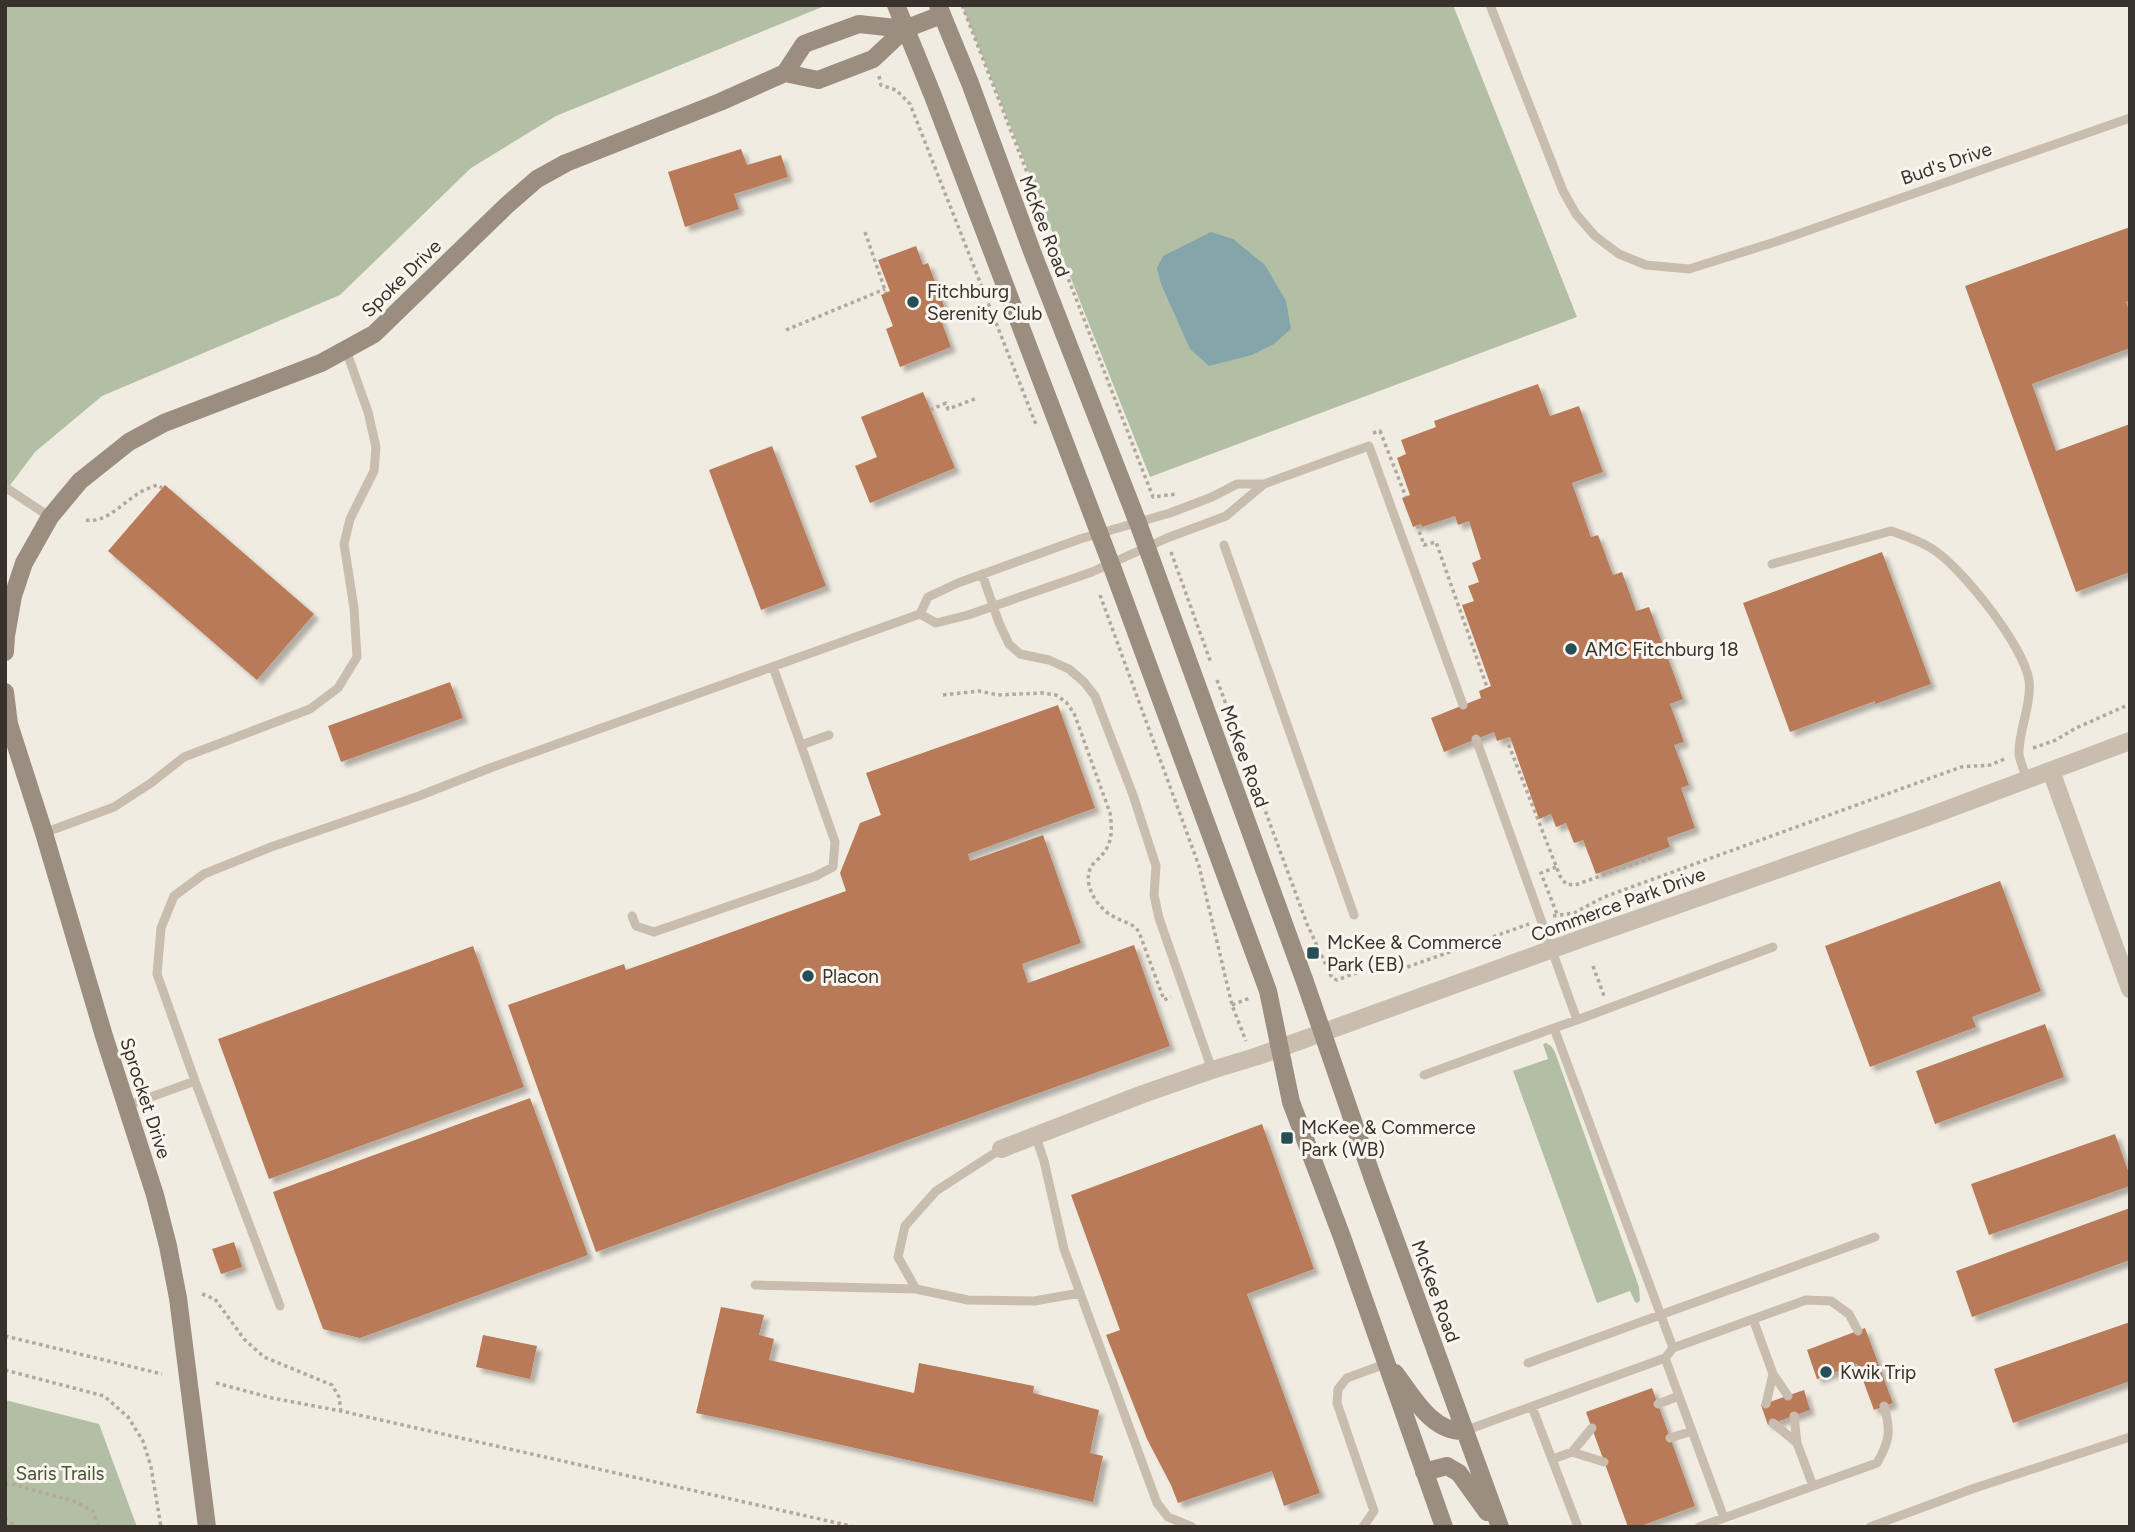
<svg xmlns="http://www.w3.org/2000/svg" width="2135" height="1532" viewBox="0 0 2135 1532" font-family="Figtree,sans-serif">
<style>
.green{fill:#b3bfa4}
.water{fill:#84a6ab}
.building{fill:#b97a59;filter:url(#shadow)}
.lines{fill:none;stroke-linecap:round;stroke-linejoin:round}
.path{stroke:#b4a89a;stroke-width:3.5;stroke-dasharray:3.5 3.5;stroke-linecap:butt}
.lane{stroke:#c9bdaf;stroke-width:9}
.street{stroke:#c9bdaf;stroke-width:18}
.secondary{stroke:#9c8d81;stroke-width:18}
.poi-dot{fill:#264e56;stroke:#f9f5ef;stroke-width:2.5}
.labels{text-anchor:middle;stroke-width:6;stroke-linejoin:round;paint-order:stroke}
.street-label{font-size:19px;fill:#38312c;stroke:#f9f5ef}
.poi-label{font-size:19px;fill:#38312c;stroke:#f9f5ef;text-anchor:start}
.park-label{font-size:19px;fill:#455433;stroke:#f9f5ef}
</style>
<defs>
<filter id="shadow"><feDropShadow dx="5" dy="5" stdDeviation="2" flood-color="#0004"/></filter>
</defs>
<rect width="100%" height="100%" fill="#f1ece2"/>
<path class="green" d="M5 5H827L556 116 471 168 340 295 102 396 35 452 5 492Z
M962 5H1453L1577 317 1150 477Z
M1546 1043 1551 1046 1555 1052 1639 1287 1640 1300 1638 1303 1635 1302 1630 1291 1597 1303 1513 1071 1548 1059 1543 1044Z
M5 1400 99 1424 137 1527H5Z"/>
<path class="water" d="M1211 232 1233 239 1265 265 1286 301 1291 329 1274 344 1252 355 1209 366 1190 349 1161 284 1157 268 1163 256Z"/>
<path class="building" d="M741 149 747 165 781 155 788 177 734 194 739 209 685 227 668 172Z
M2130 227V301L2126 302 2130 313V348L2032 384 2056 451 2130 424V572L2076 592 1965 286Z
M916 246 923 265 928 263 945 309 938 312 951 347 900 367 886 329 893 326 881 295 890 291 878 260Z
M1538 384 1550 416 1579 406 1603 472 1572 483 1591 537 1598 535 1613 575 1622 572 1636 611 1649 607 1683 699 1670 704 1684 742 1674 745 1689 785 1681 788 1695 828 1667 838 1670 847 1596 874 1583 840 1574 843 1566 823 1556 827 1551 814 1539 819 1510 737 1497 741 1494 732 1444 752 1431 718 1481 698 1479 691 1491 686 1462 605 1474 601 1468 586 1479 582 1472 563 1481 559 1469 521 1458 525 1455 516 1422 527 1421 524 1413 527 1402 498 1410 495 1397 458 1406 454 1401 440 1436 427 1434 421Z
M923 392 955 468 870 503 855 466 877 457 861 417Z
M772 446 826 586 761 610 709 470Z
M165 485 314 614 257 680 108 551Z
M1882 552 1931 684 1875 704V701L1790 732 1743 603Z
M450 682 463 718 341 762 328 726Z
M1058 705 1095 808 968 854 970 861 1043 835 1081 943 1022 964 1028 983 1134 945 1170 1046 596 1252 508 1005 624 964 626 970 846 891 840 873 860 823 881 815 866 773Z
M2000 881 2041 991 1972 1017 1976 1027 1870 1067 1825 946Z
M473 946 524 1087 269 1179 218 1039Z
M2045 1024 2064 1077 1935 1124 1916 1071Z
M530 1098 588 1255 360 1338 323 1329 273 1192Z
M1262 1124 1314 1269 1247 1294 1320 1493 1284 1506 1272 1471 1178 1503 1171 1485 1147 1439 1106 1335 1120 1330 1071 1195Z
M2115 1134 2130 1176V1186L1989 1235 1971 1184Z
M2130 1208V1260L1972 1317 1956 1271Z
M234 1242 242 1267 221 1274 212 1249Z
M721 1307 764 1315 759 1335 774 1339 769 1360 914 1393 919 1363 1034 1386 1033 1393 1099 1410 1090 1453 1103 1456 1093 1502 754 1425 696 1413Z
M2130 1322V1381L2013 1423 1994 1369Z
M1865 1328 1893 1403 1874 1410 1857 1364 1817 1379 1807 1350Z
M483 1335 537 1346 530 1379 476 1367Z
M1652 1388 1695 1506 1638 1527H1628L1586 1412Z
M1804 1390 1810 1410 1768 1425 1761 1405Z"/>
<g class="lines">
<path class="path" d="M962 5 1153 497 1176 494
M879 76 881 85 896 90 910 104 1037 427
M865 232 886 293
M786 330 885 289
M930 410 946 403 948 409 977 398
M1373 433 1380 431 1406 497
M86 520C104 524 122 504 136 495 142 490 150 488 157 485L162 488
M1417 525 1424 545 1436 542 1487 687
M1171 552 1211 663
M1100 595 1199 866 1232 1005 1246 1041
M1217 680 1307 924 1332 978 1337 980 1375 966 1396 971 1529 924
M943 695 979 691 998 695 1042 693 1056 695 1066 702 1074 713 1110 813C1112 829 1113 842 1102 855 1099 859 1093 863 1091 867 1082 884 1097 907 1111 915 1121 922 1133 922 1139 932L1164 1000 1171 997
M1506 738 1560 876 1566 884 1575 885 1654 857 1653 853
M2033 748 2056 740 2076 728 2130 704
M1556 867 1541 873 1557 914
M1553 916 1574 913 1604 897 1961 767 1990 765 2007 758
M1593 966 1604 996
M1232 1005 1250 998
M202 1294 215 1299 244 1339 264 1357 332 1385 339 1397 341 1411
M5 1336 162 1374
M5 1370 104 1396 128 1417 143 1441 151 1467 161 1527
M216 1383 272 1398 341 1411 855 1527
M5 1485 12 1484 73 1501 92 1510 99 1527
M5 1518 16 1527"/>
<path class="lane" d="M1490 5 1563 191 1576 214 1595 236 1619 254 1646 265 1689 269 1775 242 2130 118
M5 487 50 517
M1224 545 1354 915
M1772 564 1891 531C1905 536 1918 540 1931 548 1961 566 2023 645 2029 680 2032 703 2018 733 2019 754 2020 762 2025 772 2027 780
M982 574 999 623 1009 644 1020 654 1049 660 1069 669 1084 682 1095 696 1133 795 1156 866 1154 895 1159 918 1212 1070
M920 614 936 623 968 615 1092 572 1167 538 1226 516 1264 484 1369 446 1463 705
M773 667 801 745 829 735
M44 833 114 807 151 783 184 757 310 709 338 688 357 657 354 608 344 544 350 519 374 471 376 447 368 412 346 350
M632 916 636 926 654 932 816 876 833 867 835 842 801 745
M1577 1020 1773 947
M1424 1075 1554 1028
M195 1081 280 1306
M126 1106 195 1081 157 974 161 928 174 896 204 874 271 847 419 796 490 768 920 614 928 597 958 583 1080 539 1170 513 1212 497 1237 484H1264
M1036 1137 1044 1161 1064 1249 1157 1503 1168 1517 1192 1527
M1001 1149 936 1191 905 1226 898 1257 916 1289 968 1300 1034 1301 1080 1293
M755 1285 916 1289
M1753 1319 1773 1374 1766 1404
M1673 1348 1806 1300 1831 1301 1849 1314 1858 1331
M1665 1358 1724 1518
M1528 1363 1875 1237
M1773 1374 1788 1396
M1658 1404 1679 1396
M1532 1407 1578 1527
M1794 1416 1797 1443
M1773 1423 1797 1443 1813 1486
M1464 1431 1665 1358 1673 1348 1554 1028 1577 1020 1476 739
M1670 1438 1692 1431
M1572 1452 1592 1428
M1553 1459 1572 1452 1604 1462
M1363 1527 1374 1511 1337 1403 1338 1389 1347 1378 1388 1363
M1699 1527 1877 1463C1890 1441 1891 1430 1884 1406
M1870 1527 1972 1489 2130 1437"/>
<path class="street" d="M2051 771 2130 989
M1001 1149 1143 1094 1212 1070 1258 1056 1583 938 1927 817 2130 741"/>
<path class="secondary" d="M896 5 933 96 1111 564 1268 991 1291 1102 1342 1237 1444 1527
M938 5 970 83 1033 254 1138 523 1304 979 1373 1179 1500 1527
M785 73 818 80 873 59 905 29 941 15
M5 652 6 636 13 596 24 563 50 517 80 481 129 442 164 423 321 363 374 334 506 206 537 179 566 163 720 102 785 73 804 44 859 24 905 29
M5 692 9 724 44 833 104 1036 155 1195 168 1246 178 1298 207 1527
M1395 1373C1413 1396 1431 1432 1464 1431
M1424 1472 1447 1466 1459 1473 1487 1512"/>
</g>
<g class="poi-dot">
<circle cx="913" cy="302" r="7"/>
<circle cx="1571" cy="649" r="7"/>
<rect x="1306" y="946" width="14" height="14" rx="3.5"/>
<circle cx="808" cy="976" r="7"/>
<rect x="1280" y="1131" width="14" height="14" rx="3.5"/>
<circle cx="1826" cy="1372" r="7"/>
</g>
<g class="labels">
<g class="street-label">
<text transform="translate(1946 163) rotate(-19)" y="7">Bud's Drive</text>
<text transform="translate(1045 226) rotate(69)" y="7">McKee Road</text>
<text transform="translate(401 278) rotate(-44)" y="7">Spoke Drive</text>
<text transform="translate(1245 756) rotate(70)" y="7">McKee Road</text>
<text transform="translate(1618 904) rotate(-20)" y="7">Commerce Park Drive</text>
<text transform="translate(146 1098) rotate(72)" y="7">Sprocket Drive</text>
<text transform="translate(1436 1291) rotate(70)" y="7">McKee Road</text>
</g>
<g class="poi-label">
<text x="927" y="298">Fitchburg<tspan x="927" dy="22">Serenity Club</tspan></text>
<text x="1585" y="656">AMC Fitchburg 18</text>
<text x="1327" y="949">McKee &amp; Commerce<tspan x="1327" dy="22">Park (EB)</tspan></text>
<text x="822" y="983">Placon</text>
<text x="1301" y="1134">McKee &amp; Commerce<tspan x="1301" dy="22">Park (WB)</tspan></text>
<text x="1840" y="1379">Kwik Trip</text>
</g>
<g class="park-label">
<text x="60" y="1480">Saris Trails</text>
</g>
</g>
<rect width="2135" height="1532" fill="none" stroke="#38312c" stroke-width="14"/>
</svg>
